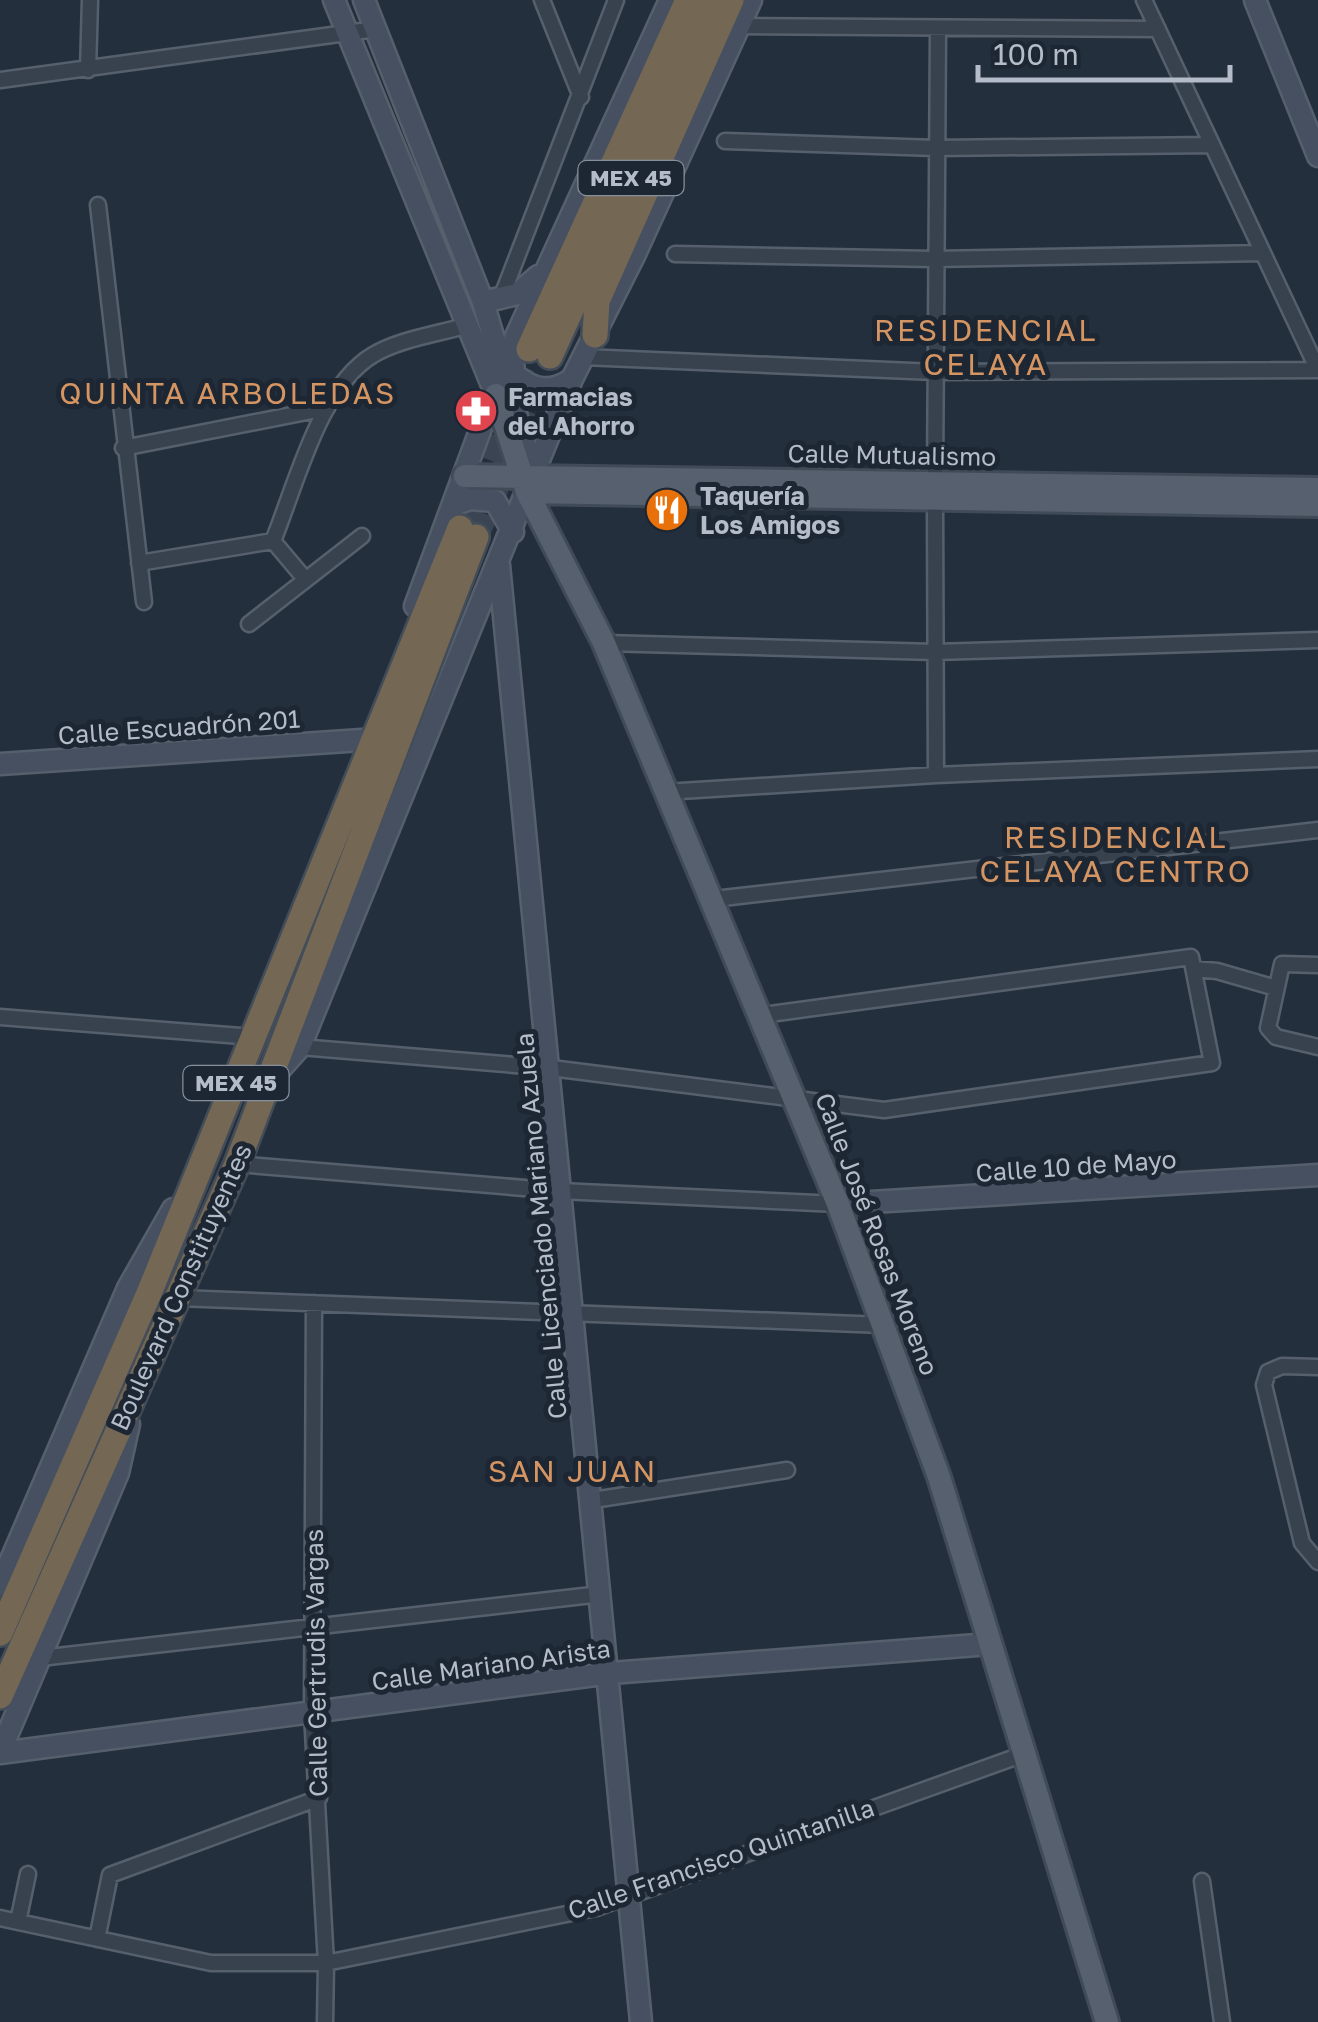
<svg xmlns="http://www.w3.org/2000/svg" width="1318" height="2022" viewBox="0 0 1318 2022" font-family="'Golos Text',sans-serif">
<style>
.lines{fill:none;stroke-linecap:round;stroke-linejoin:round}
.highway-tunnel{stroke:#3a4453;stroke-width:25;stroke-dasharray:25 12;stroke-linecap:butt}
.street-casing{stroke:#565f6c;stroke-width:19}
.secondary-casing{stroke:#565f6c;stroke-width:25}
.primary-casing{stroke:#414a57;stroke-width:28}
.highway-casing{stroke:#434c59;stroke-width:30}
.street{stroke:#38414e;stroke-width:14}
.secondary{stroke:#465061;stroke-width:20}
.primary{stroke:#56606e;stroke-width:22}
.highway{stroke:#746855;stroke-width:25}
.labels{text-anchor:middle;stroke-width:10;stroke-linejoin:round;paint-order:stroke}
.shield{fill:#1d2633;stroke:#878f9c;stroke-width:2.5}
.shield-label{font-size:22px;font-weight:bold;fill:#b4bcc9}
.poi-label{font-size:25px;font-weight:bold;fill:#b4bcc9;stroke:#1d2633;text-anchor:start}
.street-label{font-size:25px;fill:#b4bcc9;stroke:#1d2633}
.quarter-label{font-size:30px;letter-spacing:2.5px;fill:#d59563;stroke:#1d2633}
</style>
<rect width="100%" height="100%" fill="#242f3e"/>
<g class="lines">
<path class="highway-tunnel" d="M460 528 529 349
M476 537 550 356"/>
<g class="street-casing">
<path id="street" d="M542 0 581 97
M1144 0 1318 370
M739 26 1158 29
M88 70 90 0
M0 80 376 29
M725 141 936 148 1212 145
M98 205 144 602
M675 254 934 259 1263 253
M500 301 616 0
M583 357 935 372 1318 370
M123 448 327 408
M935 484 938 29
M935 501 936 775
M273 541C296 485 320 386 373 355 399 339 439 334 468 325
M273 541 305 579
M139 563 273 541
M249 624 362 536
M604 643 935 652 1318 640
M665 792 936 775 1318 759
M714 899 1318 830
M1318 965 1282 964 1268 1028 1276 1037 1318 1047
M1194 969 1217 971 1276 988
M0 1017 241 1036
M300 1047 551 1068 884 1110 1212 1063 1191 957 762 1015
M237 1164 560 1191 838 1204
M178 1298 883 1325
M314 1303 312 1714 326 1963 325 2022
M1318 1367 1282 1366 1268 1372 1264 1385 1302 1543 1318 1562
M593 1500 787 1470
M40 1658 601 1594
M1202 1881 1222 2022
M0 1918 211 1963H326L596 1908 1024 1754
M18 1922 28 1874
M97 1939 110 1875 319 1798"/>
</g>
<g class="secondary-casing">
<path id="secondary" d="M334 0 496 395
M364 0 483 302 534 475
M1255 0 1318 156
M483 302 517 294 538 276
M513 359 514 374C533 390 550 394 572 379
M456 504 470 499 495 501 513 532
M499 565 641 2022
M415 606 511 347 670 0
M0 764 362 740
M275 1075 300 1047 572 379 635 254 751 0
M838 1204 1318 1175
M0 1585 128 1288 173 1209
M0 1752 118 1473 129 1424
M0 1753 611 1673 990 1644"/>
</g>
<g class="primary-casing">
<path id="primary" d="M496 395 527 492 604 643 838 1204 939 1477 1107 2022
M465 476 1318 489
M527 492 1318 505"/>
</g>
<g class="highway-casing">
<path id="highway" d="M595 335 597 301 731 0
M529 349 688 0
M550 356 712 0
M0 1633 150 1291 460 528
M0 1696 237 1164 476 537"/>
</g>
<use href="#street" class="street"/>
<use href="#secondary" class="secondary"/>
<use href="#primary" class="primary"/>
<use href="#highway" class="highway"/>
</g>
<defs>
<g id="pharmacy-disc" transform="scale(2.25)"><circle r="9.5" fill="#e0444e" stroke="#1d2633"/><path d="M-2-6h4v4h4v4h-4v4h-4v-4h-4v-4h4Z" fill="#fff"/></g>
<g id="restaurant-disc" transform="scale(2.25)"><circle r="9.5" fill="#e8710a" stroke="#1d2633"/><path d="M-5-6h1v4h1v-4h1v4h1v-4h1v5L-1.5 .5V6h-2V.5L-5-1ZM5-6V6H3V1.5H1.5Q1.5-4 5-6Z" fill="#fff"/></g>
</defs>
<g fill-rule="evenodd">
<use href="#pharmacy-disc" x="476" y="411"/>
<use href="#restaurant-disc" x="667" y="510"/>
</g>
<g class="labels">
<g class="shield">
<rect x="578.5" y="161" width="105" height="34" rx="8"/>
<rect x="183.5" y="1066" width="105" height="34" rx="8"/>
</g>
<g class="shield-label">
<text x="631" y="186">MEX 45</text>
<text x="236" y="1091">MEX 45</text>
</g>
<g class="poi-label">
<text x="508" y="406">Farmacias<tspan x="508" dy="29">del Ahorro</tspan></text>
<text x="700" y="505">Taquería<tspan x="700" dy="29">Los Amigos</tspan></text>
</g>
<g class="street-label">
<text transform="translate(892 455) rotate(1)" y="9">Calle Mutualismo</text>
<text transform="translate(179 727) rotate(-4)" y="9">Calle Escuadrón 201</text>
<text transform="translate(1076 1166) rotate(-4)" y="9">Calle 10 de Mayo</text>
<text transform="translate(541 1226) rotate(-95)" y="9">Calle Licenciado Mariano Azuela</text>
<text transform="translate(877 1234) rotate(69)" y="9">Calle José Rosas Moreno</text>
<text transform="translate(181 1287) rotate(-66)" y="9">Boulevard Constituyentes</text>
<text transform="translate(316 1663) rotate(-91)" y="9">Calle Gertrudis Vargas</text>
<text transform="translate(491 1665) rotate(-8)" y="9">Calle Mariano Arista</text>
<text transform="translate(721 1859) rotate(-19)" y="9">Calle Francisco Quintanilla</text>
</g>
<g class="quarter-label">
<text x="986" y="341">RESIDENCIAL<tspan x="986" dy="34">CELAYA</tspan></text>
<text x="228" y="404">QUINTA ARBOLEDAS</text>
<text x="1116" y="848">RESIDENCIAL<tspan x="1116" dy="34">CELAYA CENTRO</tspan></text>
<text x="573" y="1482">SAN JUAN</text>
</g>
</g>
<path d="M978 65v15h252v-15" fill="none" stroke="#b4bcc9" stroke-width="5"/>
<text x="993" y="65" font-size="30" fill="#b4bcc9" stroke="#1d2633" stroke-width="8" paint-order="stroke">100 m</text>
</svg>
